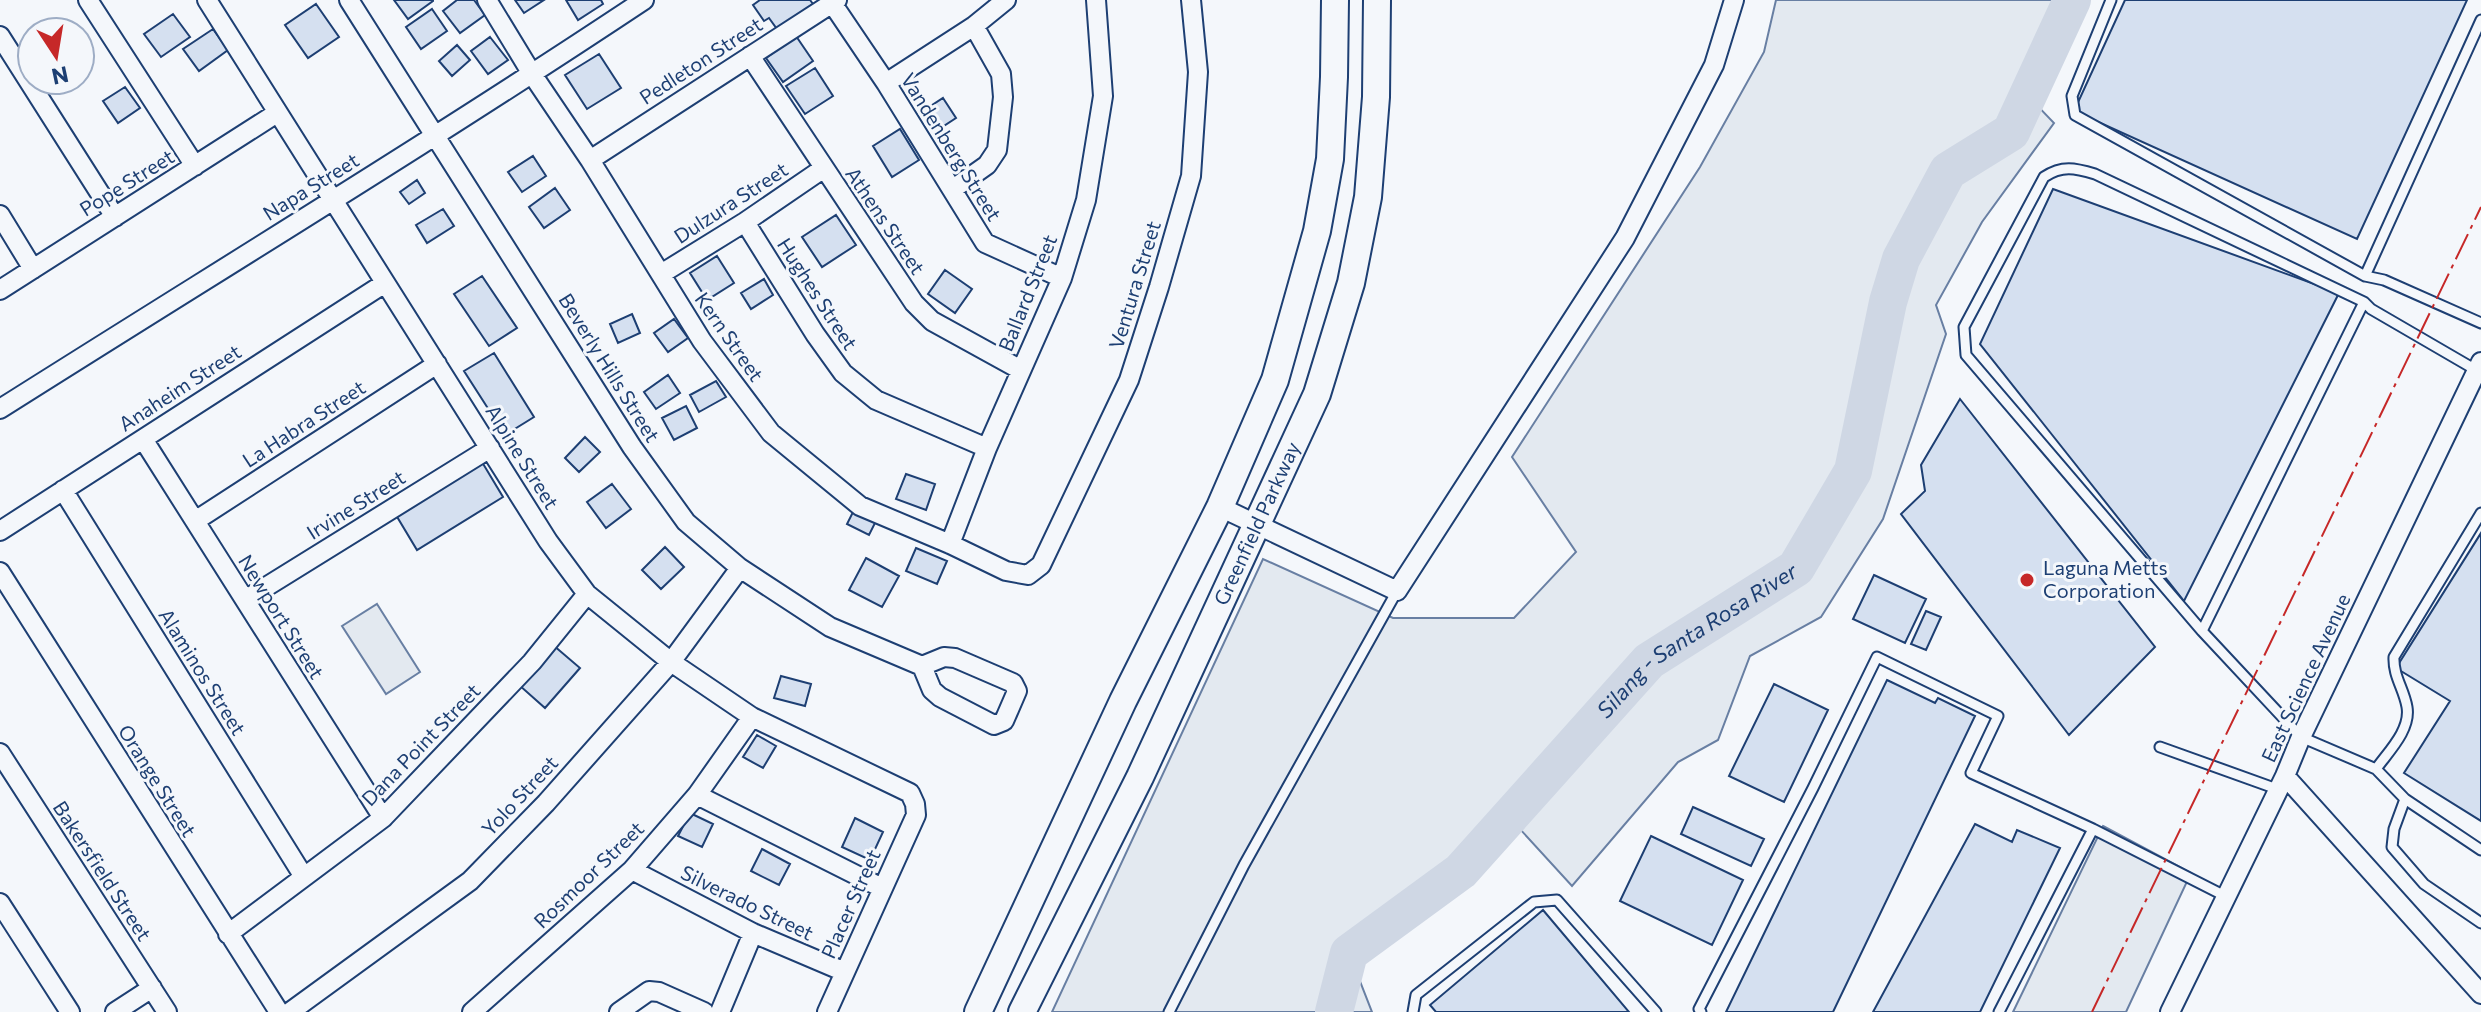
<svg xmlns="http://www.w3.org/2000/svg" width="2481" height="1012" viewBox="0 0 2481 1012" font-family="Commissioner,sans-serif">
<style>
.green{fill:#e3e9f0;stroke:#687fa3;stroke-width:2}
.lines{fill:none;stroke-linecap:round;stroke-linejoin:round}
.river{stroke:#cfd7e4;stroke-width:38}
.building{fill:#d5e0f0;stroke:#1d3f73;stroke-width:2}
.lane-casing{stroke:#1d3f73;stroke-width:13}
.street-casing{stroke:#1d3f73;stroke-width:22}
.secondary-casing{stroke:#1d3f73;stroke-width:30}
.lane{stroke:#f4f7fb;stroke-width:9}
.street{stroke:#f4f7fb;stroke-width:18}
.secondary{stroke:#f4f7fb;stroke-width:26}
.power{stroke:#c62828;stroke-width:2;stroke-dasharray:28 6 4 6;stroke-linecap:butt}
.poi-dot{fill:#c62828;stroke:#f4f7fb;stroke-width:3}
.labels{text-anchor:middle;stroke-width:6;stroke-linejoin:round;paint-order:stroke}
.street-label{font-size:20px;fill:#1d3f73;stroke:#f4f7fb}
.poi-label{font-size:20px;fill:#1d3f73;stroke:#f4f7fb;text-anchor:start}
.water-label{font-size:22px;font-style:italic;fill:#1d3f73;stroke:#f4f7fb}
</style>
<rect width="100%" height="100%" fill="#f4f7fb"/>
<path class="green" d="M1776 0H2072L2028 96 2054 123 1982 222 1936 305 1946 334 1883 519 1821 617 1750 656 1718 740 1678 762 1572 886 1509 817 1461 871 1349 953 1372 1012H1052L1263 559 1393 618H1514L1576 552 1512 457 1700 167 1764 52Z
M377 604 420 672 386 694 342 626Z
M2103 826 2191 873 2126 1012H2013Z"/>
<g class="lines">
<path class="river" id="s1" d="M1334 1012 1349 953 1461 871 1649 661 1796 568 1853 471 1888 302 1901 259 1948 171 2011 132 2072 0"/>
</g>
<path class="building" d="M394 0H433V1L408 19Z
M457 0H474L485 15 460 33 443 11Z
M515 0H544L524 13Z
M566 0H601L603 4 578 20Z
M760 0H810L813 4 777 29 769 18 764 21 753 5Z
M2125 0H2467L2357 239 2074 111Z
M316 4 339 37 308 58 285 25Z
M432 9 447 31 421 49 406 27Z
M173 14 190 37 161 57 144 34Z
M213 29 228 50 199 71 183 49Z
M796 36 813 61 783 82 766 58Z
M490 37 508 60 488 74 471 51Z
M457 45 470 60 452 76 439 61Z
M599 54 621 88 587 109 565 75Z
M815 68 833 96 805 114 786 86Z
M125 87 140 108 118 123 103 101Z
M943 98 956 118 936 131 923 111Z
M900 129 919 160 892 177 873 146Z
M533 156 546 176 522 192 508 172Z
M417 180 425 193 409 204 400 192Z
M555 188 570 210 544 228 529 207Z
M2053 189 2339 293 2184 601 1980 344Z
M443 209 454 226 427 243 416 225Z
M836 215 856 245 822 267 802 237Z
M717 256 734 283 707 300 690 273Z
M945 270 972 289 955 313 928 294Z
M482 276 517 328 489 346 454 294Z
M764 279 773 295 751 309 741 293Z
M632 314 640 333 618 343 610 324Z
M674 319 688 338 668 352 654 333Z
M494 353 534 417 505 435 464 371Z
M668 375 680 393 656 409 644 392Z
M716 381 726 397 699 412 690 395Z
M1960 399 2155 647 2069 735 1901 514 1925 491 1921 465Z
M686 406 697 428 674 440 662 418Z
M585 437 600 452 579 472 565 458Z
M482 462 503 497 417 550 396 515Z
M906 474 935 484 926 510 896 499Z
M612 484 631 509 606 528 587 502Z
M854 510 876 521 869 535 847 524Z
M2481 533V821L2404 773 2450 701 2396 668Z
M665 547 684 567 661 589 642 570Z
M916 548 947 561 937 584 906 571Z
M866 558 899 576 882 607 849 590Z
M1874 575 1926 599 1905 643 1853 619Z
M1926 611 1941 617 1926 650 1911 644Z
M553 645 580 668 545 708 519 685Z
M781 676 811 684 805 706 774 698Z
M1887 680 1935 703 1938 698 1975 716 1833 1012H1726Z
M1774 684 1828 710 1784 802 1729 776Z
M757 735 776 746 763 768 743 757Z
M1693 807 1764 839 1751 866 1681 834Z
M690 813 713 824 702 847 678 836Z
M855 818 883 832 870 860 842 847Z
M1975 824 2012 842 2017 830 2060 848 1980 1012H1873Z
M1651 836 1743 880 1712 945 1620 901Z
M762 849 790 864 779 885 751 871Z
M1543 910 1629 1012H1436L1430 1005Z"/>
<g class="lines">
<g class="lane-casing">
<path id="lane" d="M2111 0 2072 96 2075 115 2365 276 2384 280 2481 323
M2365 276 2481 20
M2476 370 2371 309 2364 302 2095 174C2075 168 2062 165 2044 177L1964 327 1966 355 2202 631 2301 737 2376 769 2405 799 2394 829 2392 847 2424 884 2481 923
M2202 631 2364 302
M2160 747 2277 789
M2376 769C2388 752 2411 730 2407 707 2404 689 2393 676 2394 657L2481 513
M2405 799 2481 850
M1169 1012 1244 865 1397 591
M1413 1012 1416 995 1534 902 1557 900 1656 1012
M1701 1012 1699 1009 1813 788 1877 657 1998 716 1971 773 2093 829 2225 896
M1999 1012 2093 829"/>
</g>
<g class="street-casing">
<path id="street" d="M88 0 195 166
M207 0 548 541 587 594 671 662 752 717 910 793 915 804 916 815 827 1012
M349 0 632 447 686 522 740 568 830 627 922 666 932 690 940 697 994 725 1004 721 1017 691 1013 683 955 658 944 657 922 666
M487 0 532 74 590 160 702 341 771 433 860 506 950 544 1006 571 1028 575 1041 565 1129 380 1159 287 1191 176 1198 72 1191 0
M832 3 886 83 985 243 1062 278
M0 36 115 217
M750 56 914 303 932 321 1021 370
M886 83 974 26 1006 0
M590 160 837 0
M953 189 987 165 997 150 1003 97 1001 74 974 26
M0 215 33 269
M745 222 815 334 843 373 876 400 987 448
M661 274 745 222 824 168
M0 290 277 113
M0 409C215 273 432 141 644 0
M143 439 383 818
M63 490 304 877
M1220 507 1397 591 1625 238 1714 65 1734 0
M195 521 437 364
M0 531 385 283
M950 544 987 448 1062 278 1086 200 1103 96 1096 0
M0 572 279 1012
M245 600 490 448
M0 753 167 1012
M2285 776 2481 994
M697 795 882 888
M632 870 753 933 845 972
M0 903 70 1012
M228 934 383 818 532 662 587 594
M115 1012 152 988
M290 1012 470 881 546 803 671 662 740 568
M472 1012 632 870 697 795 752 717
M619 1012 649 991 659 992 704 1012
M720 1012 753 933
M2170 1012 2285 776 2301 737 2481 362"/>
</g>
<g class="secondary-casing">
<g id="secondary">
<path d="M978 1012 1123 701 1220 507 1275 380 1317 231 1330 159 1334 77 1335 0"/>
<path id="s2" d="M1022 1012 1140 777 1317 394 1351 283 1368 197 1376 97 1377 0"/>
</g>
</g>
<use href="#lane" class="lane"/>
<use href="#street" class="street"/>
<use href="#secondary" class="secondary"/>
<path class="power" d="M2092 1012 2481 207"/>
</g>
<circle class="poi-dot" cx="2027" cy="580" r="8"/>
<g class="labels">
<g class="street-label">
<text transform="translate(701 61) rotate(-33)" y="7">Pedleton Street</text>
<text transform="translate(951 147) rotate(58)" y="7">Vandenberg Street</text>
<text transform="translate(127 183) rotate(-32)" y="7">Pope Street</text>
<text transform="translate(311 187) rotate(-32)" y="7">Napa Street</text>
<text transform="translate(731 203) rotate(-33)" y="7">Dulzura Street</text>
<text transform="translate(885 221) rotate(56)" y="7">Athens Street</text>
<text transform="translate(1135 285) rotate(-73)" y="7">Ventura Street</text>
<text transform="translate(1028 293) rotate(-68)" y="7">Ballard Street</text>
<text transform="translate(817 294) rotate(57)" y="7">Hughes Street</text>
<text transform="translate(729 337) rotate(55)" y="7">Kern Street</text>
<text transform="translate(609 368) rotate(58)" y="7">Beverly Hills Street</text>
<text transform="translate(180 388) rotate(-33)" y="7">Anaheim Street</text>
<text transform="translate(304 424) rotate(-33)" y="7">La Habra Street</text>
<text transform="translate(522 457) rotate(58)" y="7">Alpine Street</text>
<text transform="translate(356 505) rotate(-32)" y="7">Irvine Street</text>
<text dy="7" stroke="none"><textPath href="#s2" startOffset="542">Greenfield Parkway</textPath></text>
<text transform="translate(281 617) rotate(58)" y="7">Newport Street</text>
<text transform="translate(202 672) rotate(58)" y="7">Alaminos Street</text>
<text transform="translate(2306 678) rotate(-65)" y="7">East Science Avenue</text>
<text transform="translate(421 745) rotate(-46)" y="7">Dana Point Street</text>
<text transform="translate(157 781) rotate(58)" y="7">Orange Street</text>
<text transform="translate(520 796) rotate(-47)" y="7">Yolo Street</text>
<text transform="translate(102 871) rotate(57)" y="7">Bakersfield Street</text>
<text transform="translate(589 875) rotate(-44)" y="7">Rosmoor Street</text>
<text transform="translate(747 903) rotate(26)" y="7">Silverado Street</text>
<text transform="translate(851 904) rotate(-66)" y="7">Placer Street</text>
</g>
<g class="poi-label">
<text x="2043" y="575">Laguna Metts<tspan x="2043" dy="23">Corporation</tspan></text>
</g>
<g class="water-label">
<text dy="8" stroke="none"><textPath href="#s1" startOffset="532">Silang - Santa Rosa River</textPath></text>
</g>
</g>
<g transform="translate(56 56) rotate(168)"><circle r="38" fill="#f4f7fb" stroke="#9eadc5" stroke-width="2"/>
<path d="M0-6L14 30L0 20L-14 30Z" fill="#c62828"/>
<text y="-12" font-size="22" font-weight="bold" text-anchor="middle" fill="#1d3f73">N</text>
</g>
</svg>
